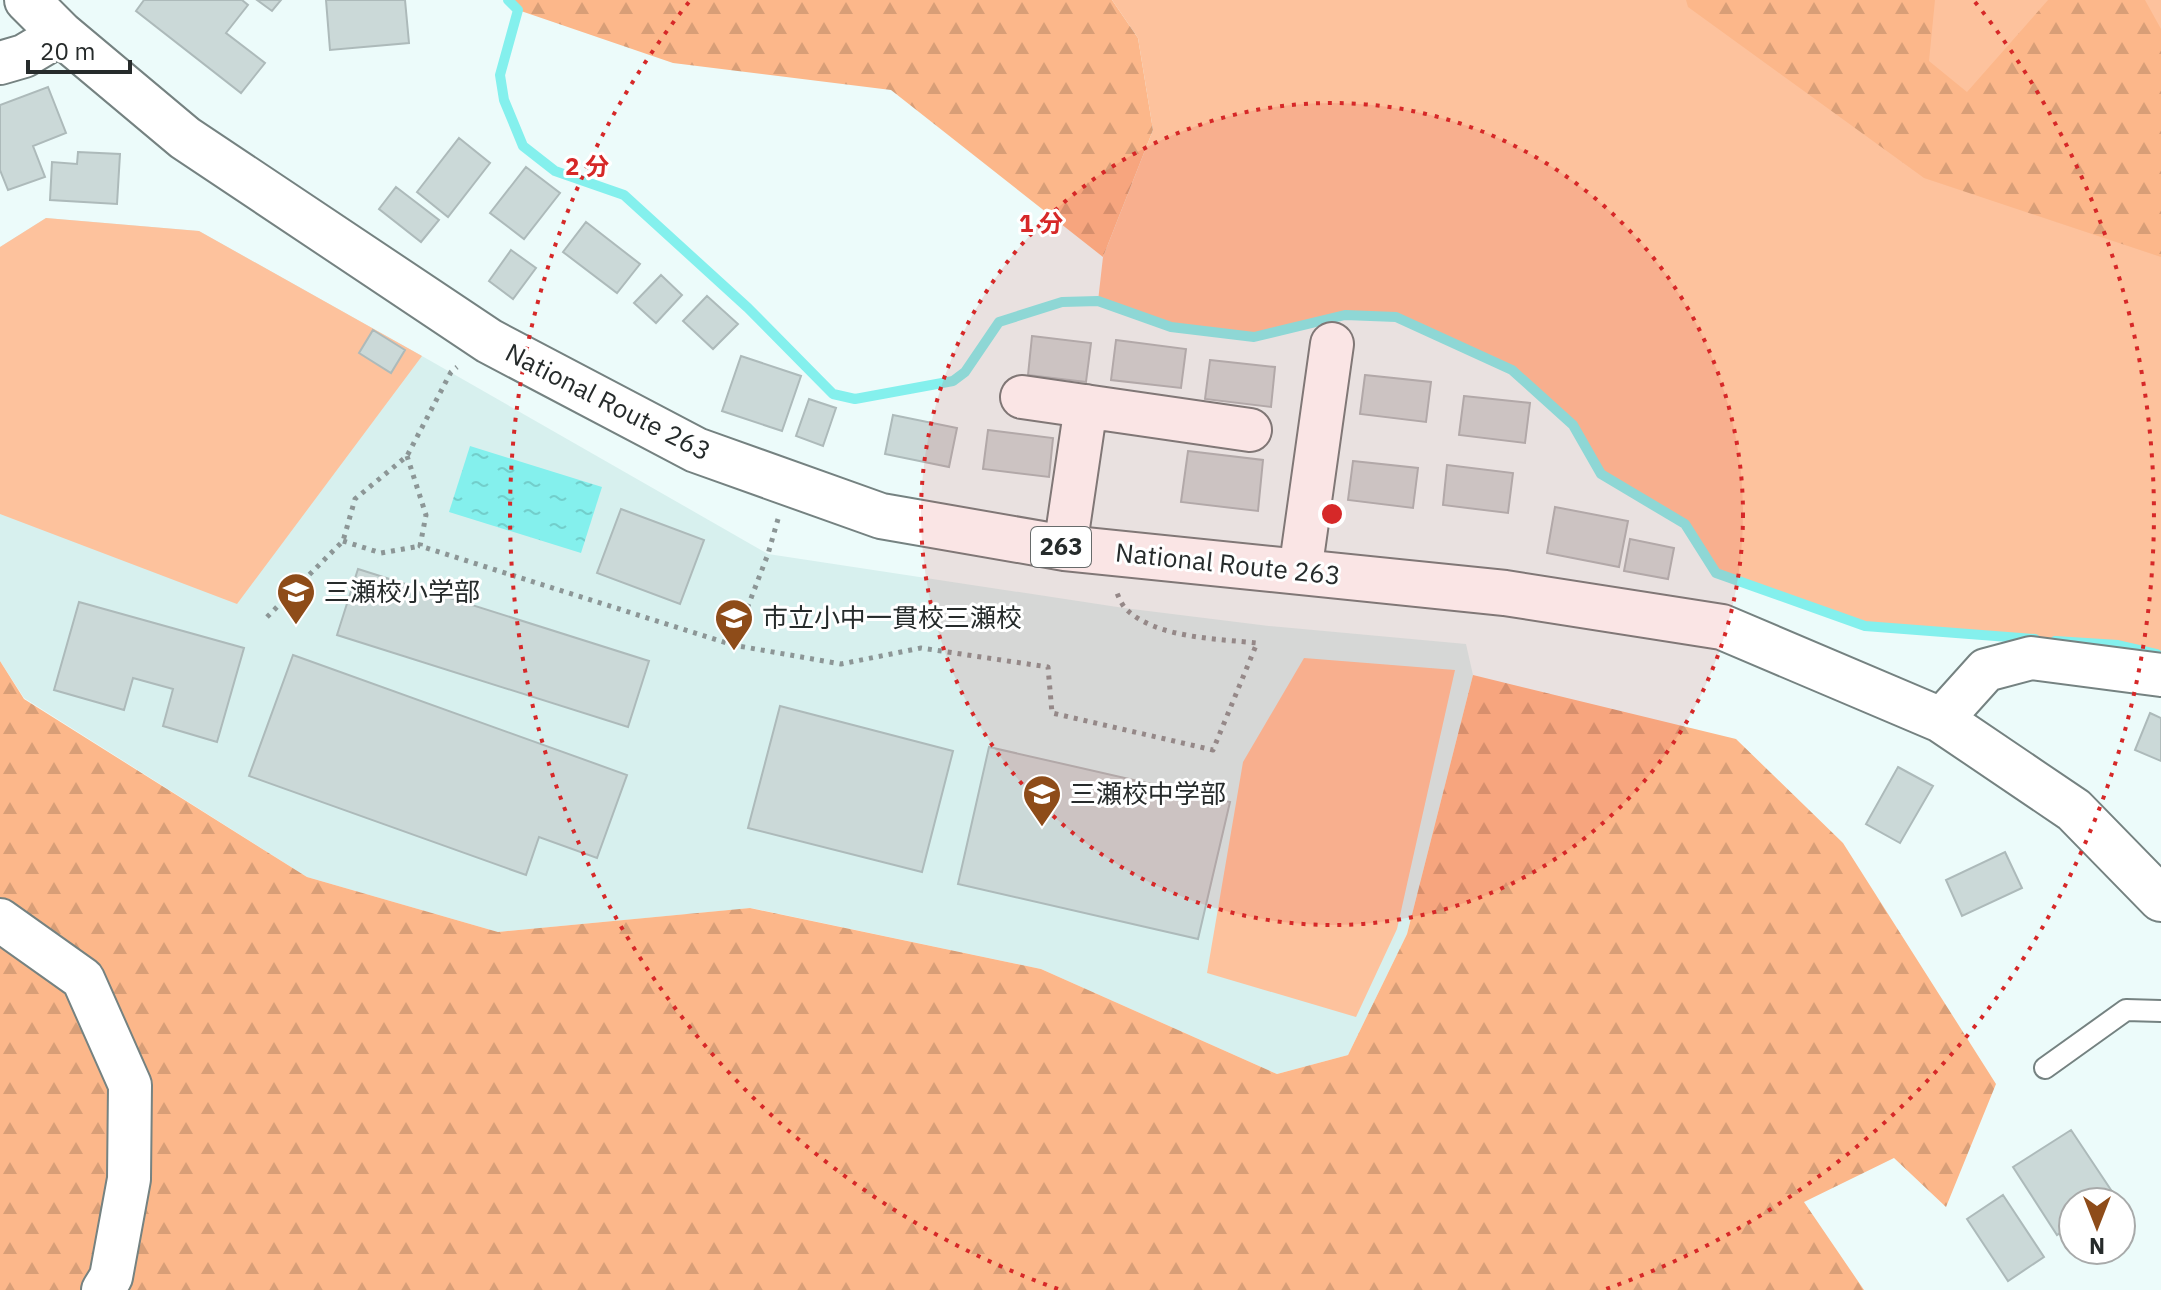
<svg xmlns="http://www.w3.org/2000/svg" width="2161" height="1290" viewBox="0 0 2161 1290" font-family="'IBM Plex Sans','Noto Sans JP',sans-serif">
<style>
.built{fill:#d7f0ee}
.grass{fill:#fdc29d}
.forest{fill:url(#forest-firs)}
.water{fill:url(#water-ripples)}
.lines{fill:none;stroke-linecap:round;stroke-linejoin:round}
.stream{stroke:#84f0ed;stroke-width:10}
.building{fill:#cbd9d8;stroke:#adbaba;stroke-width:2}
.service-casing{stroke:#758281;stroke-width:24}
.minor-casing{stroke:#758281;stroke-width:46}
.trunk-casing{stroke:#758281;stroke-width:48}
.path{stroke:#8c9696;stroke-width:5;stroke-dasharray:4 6;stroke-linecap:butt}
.service{stroke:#fff;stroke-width:20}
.minor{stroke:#fff;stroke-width:42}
.trunk{stroke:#fff;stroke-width:44}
.ring{fill:none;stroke:#d62828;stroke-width:4;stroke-dasharray:4 8}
.labels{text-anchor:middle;stroke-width:6;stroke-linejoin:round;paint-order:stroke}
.shield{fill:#fff;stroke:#676b6b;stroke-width:2}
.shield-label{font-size:24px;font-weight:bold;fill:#262b2b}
.street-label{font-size:26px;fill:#262b2b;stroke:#fff}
.poi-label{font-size:26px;fill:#262b2b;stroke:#fff;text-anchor:start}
.centre{fill:#d62828;stroke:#fff;stroke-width:4}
.ring-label{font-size:24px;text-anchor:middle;font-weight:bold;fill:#d62828;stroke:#fff;stroke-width:6;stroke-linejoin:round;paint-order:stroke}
</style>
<defs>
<pattern id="forest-firs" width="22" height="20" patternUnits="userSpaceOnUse" patternTransform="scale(2)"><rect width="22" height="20" fill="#fcb78a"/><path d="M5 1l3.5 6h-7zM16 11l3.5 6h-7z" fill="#d89e77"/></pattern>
<pattern id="water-ripples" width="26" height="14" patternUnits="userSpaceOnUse" patternTransform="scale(2)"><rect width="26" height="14" fill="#84f0ed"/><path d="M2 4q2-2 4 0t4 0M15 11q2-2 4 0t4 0" fill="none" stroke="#72cecb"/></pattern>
</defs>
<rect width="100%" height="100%" fill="#ecfbfa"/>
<path class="built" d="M46 218 199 231 422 356 768 554 1124 608 1269 626 1466 644 1473 675 1407 934 1348 1055 1277 1074 1041 969 751 908 498 932 307 877 24 698 0 661V247Z"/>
<path class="grass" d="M1112 0H2161V655L2118 645 1865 626 1716 573 1685 524 1601 474 1573 425 1512 370 1396 317 1345 315 1254 337 1171 327 1098 301 1103 257 1153 130 1138 38Z
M46 218 199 231 422 356 237 604 0 514V247Z
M1304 658 1455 670 1397 929 1356 1017 1207 973 1243 762Z"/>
<path class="forest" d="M508 0H1112L1138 38 1153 130 1103 257 891 90 673 63 518 10Z
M1686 0H1935L1929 61 1967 92 2048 0H2145L2161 29V257L1924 178 1688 7Z
M0 661 24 699 307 877 498 932 750 908 1041 969 1277 1074 1348 1055 1407 934 1473 675 1736 739 1843 843 1996 1084 1946 1207 1894 1158 1804 1202 1864 1290H0Z"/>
<path class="water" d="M470 446 602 487 581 553 449 512Z"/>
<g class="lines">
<path class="stream" d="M508 0 518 10 500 75 504 100 523 146 555 171 624 195 748 308 833 394 855 399 953 381 965 372 999 322 1062 302 1098 301 1171 327 1254 337 1345 315 1396 317 1512 370 1573 425 1601 474 1685 524 1716 573 1865 626 2035 639
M2055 641 2118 645 2157 654"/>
</g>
<path class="building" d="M144 0H242L248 5 226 33 265 63 241 93 136 11Z
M257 0H281L272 11Z
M326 0H405L409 43 330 50Z
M48 87 66 133 33 146 45 177 8 190 0 170V105Z
M459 138 490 163 448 217 417 192Z
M78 152 120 154 117 204 50 200 52 162 77 164Z
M526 167 560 193 524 239 490 213Z
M396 187 439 220 421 242 379 209Z
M586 222 640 264 617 293 563 252Z
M511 250 536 268 513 299 489 281Z
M661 275 682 295 656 323 634 303Z
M707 296 738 324 713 349 683 321Z
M373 330 405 350 391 373 359 353Z
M1032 336 1091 343 1086 382 1028 375Z
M1116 340 1186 349 1181 388 1111 380Z
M741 356 801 376 782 431 722 411Z
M1210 360 1275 367 1271 407 1205 399Z
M1365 375 1431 382 1426 422 1360 414Z
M1464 396 1530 403 1525 443 1459 435Z
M809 399 836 408 823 446 796 436Z
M893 415 957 428 949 467 885 454Z
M988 430 1053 438 1049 477 983 469Z
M1188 451 1263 460 1258 511 1181 502Z
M1353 461 1418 468 1413 508 1348 500Z
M1447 465 1513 473 1508 513 1443 505Z
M1555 507 1628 521 1619 567 1547 553Z
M621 509 704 540 680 604 597 573Z
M1630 539 1674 548 1668 579 1624 571Z
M358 569 649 661 628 727 337 635Z
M79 602 244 648 217 742 163 726 173 689 133 678 124 710 54 690Z
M293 655 627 775 597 858 539 837 526 875 249 776Z
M780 706 953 751 922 872 748 828Z
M2150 713 2161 718V761L2135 750Z
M989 747 1230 802 1198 939 958 884Z
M1898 767 1933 786 1900 843 1866 824Z
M2005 852 2022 888 1962 916 1946 880Z
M2071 1130 2115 1196 2106 1202H2073V1224L2057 1235 2013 1167Z
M2003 1195 2044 1257 2008 1281 1967 1219Z"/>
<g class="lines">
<g class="service-casing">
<path id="service" d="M2045 1068 2126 1010 2161 1011"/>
</g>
<g class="minor-casing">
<path id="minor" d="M0 63 24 56 61 34
M1022 397 1250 430
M1065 548 1086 406
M1300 572 1332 344
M1941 720 1986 670 2031 658 2161 675
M0 920 83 979 130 1085 129 1179 111 1277 103 1290"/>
</g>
<g class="trunk-casing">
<path id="trunk" d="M27 0 61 34 185 138 489 341 696 450 881 516 1065 548 1505 593 1722 627 1941 720 2074 810 2161 899"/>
</g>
<path class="path" d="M407 456 426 515 420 546 733 645 841 664 921 648 1048 667 1052 713 1213 750 1257 643C1218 639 1155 638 1126 609 1122 605 1119 598 1117 593
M343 541 381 553 420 546
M267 617 343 541 355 499 407 456 451 372 457 367
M733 645 768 554 778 519"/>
<use href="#service" class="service"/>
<use href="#minor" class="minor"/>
<use href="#trunk" class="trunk"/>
</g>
<circle cx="1332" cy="514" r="411" fill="#d62828" fill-opacity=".12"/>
<g class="ring">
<circle cx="1332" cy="514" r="411"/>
<path d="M1058 1289A822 822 0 0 1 689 2M1975 2A822 822 0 0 1 1606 1289"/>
</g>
<defs>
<g id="school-pin" transform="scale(2)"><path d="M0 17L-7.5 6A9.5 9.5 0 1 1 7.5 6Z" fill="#8e4c19" stroke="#fff"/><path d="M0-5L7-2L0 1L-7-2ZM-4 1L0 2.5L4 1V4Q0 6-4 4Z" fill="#fff"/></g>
</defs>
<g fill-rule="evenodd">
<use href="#school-pin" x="296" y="592"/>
<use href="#school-pin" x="734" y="618"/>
<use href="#school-pin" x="1042" y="794"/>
</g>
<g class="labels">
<rect class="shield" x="1031" y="527" width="60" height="40" rx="6"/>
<g class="shield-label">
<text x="1061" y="555">263</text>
</g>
<g class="street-label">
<text transform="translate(608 402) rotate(27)" y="9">National Route 263</text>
<text transform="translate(1228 564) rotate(6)" y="9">National Route 263</text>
</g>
<g class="poi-label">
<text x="324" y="601">三瀬校小学部</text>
<text x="762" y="627">市立小中一貫校三瀬校</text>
<text x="1070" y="803">三瀬校中学部</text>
</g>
</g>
<circle cx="1332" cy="514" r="12" class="centre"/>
<g class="ring-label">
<text x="587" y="175">2 分</text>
<text x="1041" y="232">1 分</text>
</g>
<g transform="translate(2097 1226) rotate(180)"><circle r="38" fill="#ffffff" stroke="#a8aaaa" stroke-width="2"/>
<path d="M0-6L14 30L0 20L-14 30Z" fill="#8e4c19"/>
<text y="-12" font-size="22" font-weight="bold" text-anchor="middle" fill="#262b2b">N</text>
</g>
<path d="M28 60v12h102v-12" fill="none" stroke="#262b2b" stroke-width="4"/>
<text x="40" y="60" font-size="24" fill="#262b2b" stroke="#ffffff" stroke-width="6" paint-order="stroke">20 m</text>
</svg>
